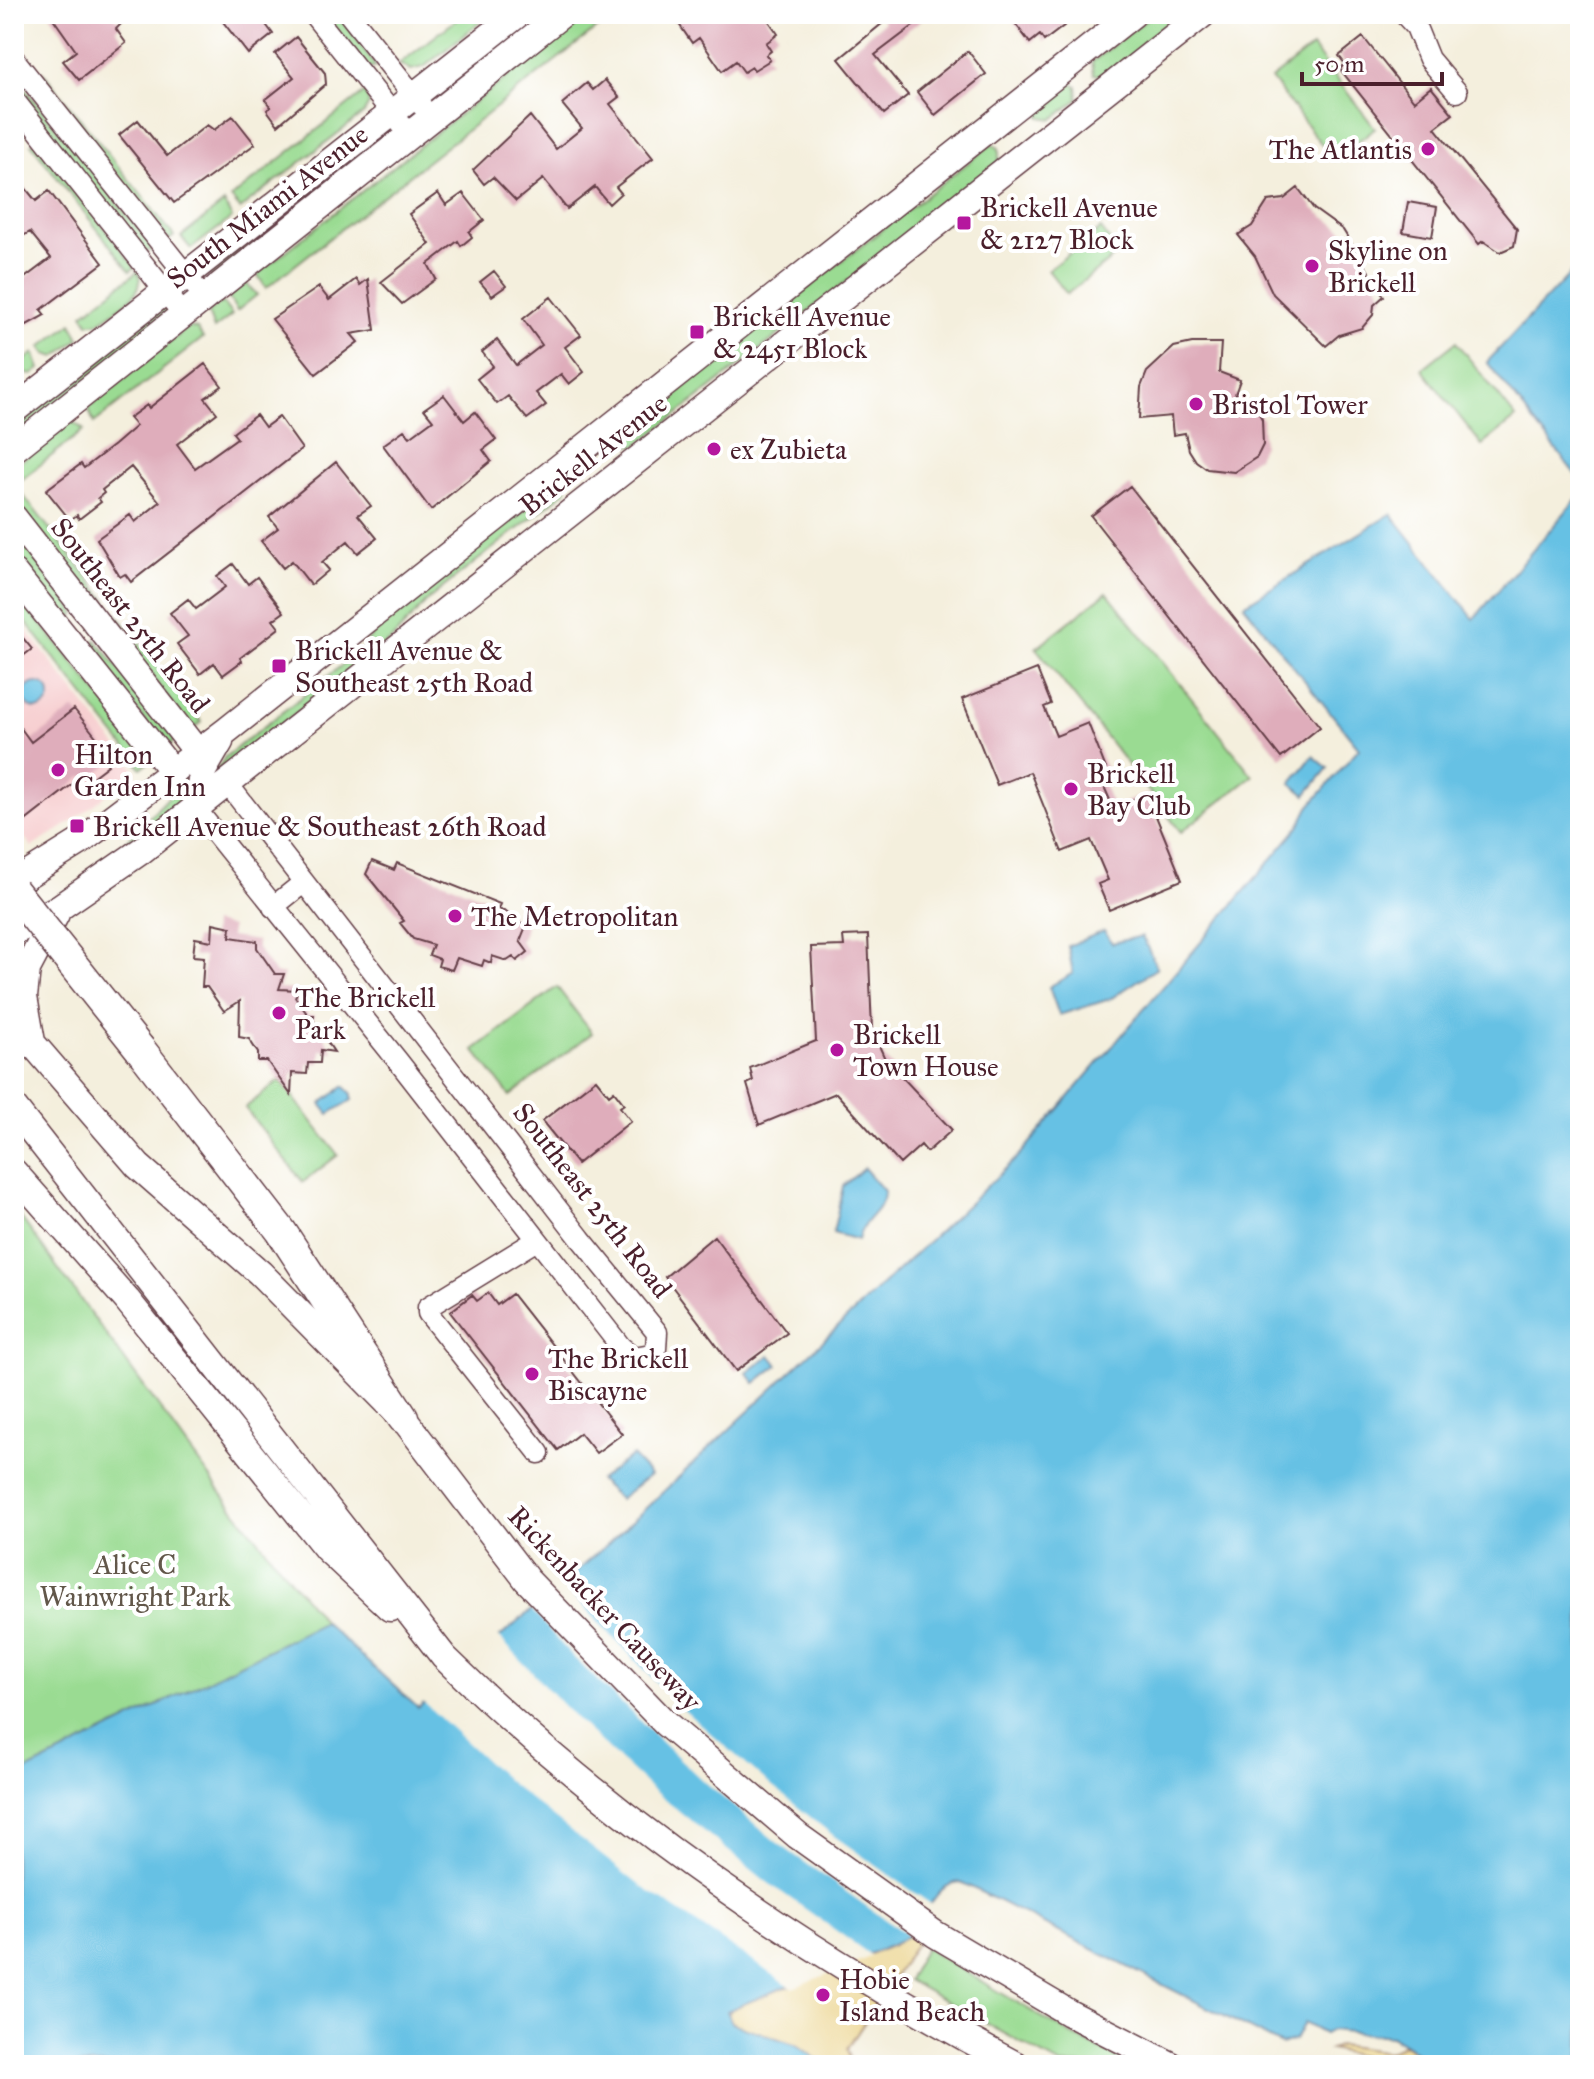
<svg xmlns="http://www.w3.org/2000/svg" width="1594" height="2079" viewBox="0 0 1594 2079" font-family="'IM FELL Great Primer',serif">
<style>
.built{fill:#f7cfd0}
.green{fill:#9adb92;stroke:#727d5e;stroke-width:2}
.sand{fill:#eeda9e;stroke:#9c7c64;stroke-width:2}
.water{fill:#66c1e4;stroke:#587088;stroke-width:2}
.pier{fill:#f4efdd}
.building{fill:#dfadbb}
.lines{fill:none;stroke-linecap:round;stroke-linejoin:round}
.minor-casing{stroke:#643e46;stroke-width:23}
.major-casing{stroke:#643e46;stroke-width:29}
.highway-casing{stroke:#643e46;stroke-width:33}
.minor{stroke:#fff;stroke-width:20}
.major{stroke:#fff;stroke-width:26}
.highway{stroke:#fff;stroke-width:30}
.highway-bridge-casing{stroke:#643e46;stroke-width:33;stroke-linecap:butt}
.highway-bridge{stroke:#fff;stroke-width:30}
.poi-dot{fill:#b5179e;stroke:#fff;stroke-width:3}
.labels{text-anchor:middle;stroke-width:8;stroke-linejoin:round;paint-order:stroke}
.poi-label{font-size:28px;fill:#4a1f2b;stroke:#fff;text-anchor:start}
.street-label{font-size:28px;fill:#4a1f2b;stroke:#fff}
.park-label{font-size:28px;fill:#62574a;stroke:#fff}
</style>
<rect width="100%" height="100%" fill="#fff"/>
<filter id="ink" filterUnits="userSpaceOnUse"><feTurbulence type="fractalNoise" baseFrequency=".0125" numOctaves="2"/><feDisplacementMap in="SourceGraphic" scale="16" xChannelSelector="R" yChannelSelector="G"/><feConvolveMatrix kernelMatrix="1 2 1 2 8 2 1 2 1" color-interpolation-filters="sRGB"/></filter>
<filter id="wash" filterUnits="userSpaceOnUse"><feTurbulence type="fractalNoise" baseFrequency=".006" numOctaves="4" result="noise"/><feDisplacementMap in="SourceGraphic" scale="32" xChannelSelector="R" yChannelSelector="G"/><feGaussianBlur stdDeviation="1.8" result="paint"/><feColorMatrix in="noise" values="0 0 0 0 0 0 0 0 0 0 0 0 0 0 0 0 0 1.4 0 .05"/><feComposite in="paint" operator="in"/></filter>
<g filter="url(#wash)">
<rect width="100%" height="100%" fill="#f4efdd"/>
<path class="built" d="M14 614 137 772 68 824 32 847 14 824Z"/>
<path class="green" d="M323 14H340L376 67 369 69Z
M464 14H490L424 67 411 70 399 64Z
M587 14H615L266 288 257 274Z
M1153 14H1186L1106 77 1094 74 1092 62Z
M1312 47 1375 128 1334 160 1271 79Z
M43 72 174 236 169 240 40 76Z
M14 75 153 247 152 251H141L14 88Z
M1071 83 1077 86 1078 99 1053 119 1041 117 1038 111 1040 103Z
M365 92 369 104 364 113 240 209 231 198Z
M386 125 399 127 215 281 204 268Z
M36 141 135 267 130 271 31 144Z
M992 144 999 148V162L637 446 628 445V436L711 363Z
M224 203 232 218 191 249 181 237Z
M1101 229 1119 253 1067 294 1048 270Z
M138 271C149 294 114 311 97 323H89L83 314Z
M246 283 257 295 237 311 228 297Z
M161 301 172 309 14 438V416Z
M222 302 232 315 214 329 208 313Z
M72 323 79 339 55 357 46 354 41 347Z
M189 327 197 329 203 338 94 423 88 408Z
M1456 342 1516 418 1482 445 1422 369Z
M34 353 40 369 32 375 23 373 17 366Z
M72 421 84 430 16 484 14 467Z
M567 482V490L430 598 391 640 213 777 225 757 360 651 383 621 559 483Z
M18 489 107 601 96 604 14 501V493Z
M14 528 76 613 71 620 66 621 14 560Z
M14 590 152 760 141 768 14 607Z
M1107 592 1253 776 1181 832 1036 648Z
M117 614 202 722 192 730 111 624Z
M96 640 175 739 170 746 166 748 88 646Z
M199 766 193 797 118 854 116 851Z
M557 987 592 1033 510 1096 474 1050Z
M280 1080 338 1155 303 1182 245 1108Z
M14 1208 225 1498 324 1622 14 1777Z
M925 1948 1069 2033 1131 2065H1061L908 1980Z"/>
<path class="sand" d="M928 1925 847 2049 852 2065H825L797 2045 739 2027 727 2018 730 2009 893 1945 912 1931Z
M1339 2045 1388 2052 1403 2045 1438 2065H1398L1330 2049Z"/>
<path class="water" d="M1580 263V480L1487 362Z
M1580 495V2065H1438L1391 2036 1331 2030 1324 2034 1304 2023 1295 2040 1281 2045 961 1882C930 1884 928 1923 903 1939 888 1949 869 1953 852 1960 810 1977 767 1994 727 2011L732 2023 797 2045 825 2065H14V1777L324 1622 418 1708 610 1542 1019 1156 1299 827 1309 807 1359 748 1244 605 1391 514 1474 619Z
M24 696a13 13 0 1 1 26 0a13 13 0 1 1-26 0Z
M1313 756 1328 768 1306 795 1291 783Z
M1104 931 1112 943 1142 936 1157 968 1110 999 1059 1015 1049 987 1073 973 1068 946Z
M344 1086 352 1094V1100L329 1114 321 1104Z
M864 1168 884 1191C885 1211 863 1216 858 1240L833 1233 843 1186Z
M770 1355 778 1365 755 1383 747 1373Z
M632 1456 650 1475 619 1499 599 1480Z"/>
<path class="pier" d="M558 1580 678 1705 764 1780 834 1836 935 1907 911 1938 779 1844 704 1782 571 1655 528 1606Z
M496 1634 575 1718 649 1787 767 1882 872 1956 793 1988 642 1887 510 1783 421 1700Z"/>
<g id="blocks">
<path class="building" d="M50 14H113L121 24 116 29 126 43 79 80 63 61 76 51Z
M217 14H258L273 34 248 54Z
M672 14H764L778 34 766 43 771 51 766 55 770 60 754 70 752 67 744 72 736 61 722 71 699 38 692 43Z
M878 14H929L875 55 908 95 884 114 839 59 884 22Z
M1008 14H1056L1065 25 1044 41 1040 35 1030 43Z
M296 37 325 73 326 84 278 125 267 110 271 107 265 100 294 77 275 54Z
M1363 37 1414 101 1431 87 1453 114 1435 128 1517 229 1514 246 1500 252 1483 241 1479 244 1340 69 1345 64 1339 56Z
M968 51 986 74 935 115 917 92Z
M605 80 619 97 610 104 653 158 616 187 621 193 609 204 595 187 567 209 543 179 516 201 493 177 484 184 473 170 530 116 556 149 582 128 562 104 587 83 593 90Z
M233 116 255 144 174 203 119 135 138 120 167 156 207 125 214 130Z
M14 174 36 201 49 191 103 263 41 310 45 315 14 332V286L51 258 30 232 14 241Z
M1298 188 1314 209 1343 230 1384 296 1374 305 1373 315 1362 328 1339 335 1326 346 1273 294 1255 256 1238 235 1252 226 1268 201 1284 199Z
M438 193 446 205 463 193 484 220 469 232 472 237 461 246 458 241 428 264 436 279 402 304 381 282 430 244 409 214Z
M1408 202 1437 207 1432 237 1403 232Z
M494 271 506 286 492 296 480 282Z
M356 279 360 285 368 279 375 330 351 334 358 342 316 374 272 319 319 287 329 300Z
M551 297 581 335 565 347 584 372 569 384 561 374 536 393 546 405 527 419 508 396 497 404 477 379 493 366 482 352 497 340 516 365 542 345 523 319Z
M1192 343H1221L1219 372 1240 380 1235 394 1256 408 1262 419 1263 445 1257 457 1234 472 1207 469 1196 461 1189 450 1185 433 1173 435 1171 416 1139 419 1141 387 1147 372 1174 347Z
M205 364 222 386 205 398 217 413 177 444 195 468 237 438 233 433 256 415 265 427 279 417 302 449 131 582 125 574 120 577 97 539 130 515 135 522 160 502 131 467 102 490 104 493 98 498 101 502 79 519 77 515 70 520 46 490 81 464 84 468 114 445 136 426 129 418 147 405 149 408Z
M444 395 464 421 475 412 496 440 483 450 491 461 431 510 383 445 404 430 410 437 433 420 424 409Z
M336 462 371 506 358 515 377 538 358 553 348 541 322 562 329 570 311 585 292 561 283 568 261 541 278 528 269 517Z
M1130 486 1320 727 1281 758 1091 516Z
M233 564 248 584 257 577 284 612 273 620 279 628 240 658 242 661 223 675 214 663 200 674 177 644 188 636 170 613 188 599 196 609 225 587 217 576Z
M14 627 32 649 14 663Z
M1037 669 1051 704 1044 707 1056 736 1088 723 1110 779 1102 782 1113 807 1147 794 1182 880 1109 910 1098 884 1108 880 1091 840 1062 852 1030 772 997 785 962 699Z
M74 709 109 753 103 758 108 765 87 781 83 776 24 822 14 809V719L31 742Z
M372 861 394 870 397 863 500 904 498 909 511 914 510 919 526 926 520 941 528 952 517 961 513 957 507 961 492 956 491 963 484 960 482 966 457 958 452 970 438 966 440 959 429 955 433 945 413 939 400 923 404 921 366 874Z
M213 923 231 927 230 937 257 941V948L275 974H284L279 989 298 990 295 997 308 1015H314L313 1020 334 1052 321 1050 320 1063H308L307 1074 292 1073 291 1095 267 1061H258V1053L249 1039 239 1037 240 1001 224 1011 207 987H202L204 957 193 956 195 938 212 941Z
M868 935 872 1030 885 1059 952 1130 927 1152 921 1145 900 1164 836 1093 759 1125 747 1084 753 1081 750 1068 816 1041 811 947 844 946 843 936Z
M596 1079 609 1095 614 1091 624 1104 620 1107 631 1121 577 1164 542 1121Z
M714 1236 787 1333 736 1371 665 1277Z
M488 1293 497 1305 512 1294 622 1434 596 1453 580 1433 558 1450 450 1312 472 1295 477 1301Z"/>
</g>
</g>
<g filter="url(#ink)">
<use href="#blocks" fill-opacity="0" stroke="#643e46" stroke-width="2"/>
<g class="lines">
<g class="minor-casing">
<path id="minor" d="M313 14 409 134
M349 14 421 105
M1404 14 1416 27 1429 59 1457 92
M14 59 194 285
M14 100 183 314
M195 808 398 1061 621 1347 634 1357 651 1354 656 1349 657 1332 581 1239 227 783
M273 907 303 883
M537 1240 428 1307V1313L539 1453"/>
</g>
<g class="major-casing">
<path id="major" d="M14 410 518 14
M14 449 562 14
M14 518 198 753
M14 573 173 772
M195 808 203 771 220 742
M14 883 80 842 226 731 1133 14
M14 932 60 907 141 851 1203 14
M14 1022 138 1166 260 1273 403 1418 527 1580 665 1723 798 1836 935 1934 1069 2013 1171 2065
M32 1042 24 997 27 969 56 914
M14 1108 444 1657C612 1822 808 1955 1016 2065
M14 1172 127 1300 327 1549 390 1608"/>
</g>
<g class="highway-casing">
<path id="highway" d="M140 1049 281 1231 403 1418"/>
</g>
<use href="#minor" class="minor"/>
<use href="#major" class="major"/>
<use href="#highway" class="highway"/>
<g class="highway-bridge-casing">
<path id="highway-bridge" d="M14 891 140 1049"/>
</g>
<use href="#highway-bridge" class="highway-bridge"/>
</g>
</g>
<g class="poi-dot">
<circle cx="1428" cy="149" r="8"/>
<rect x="956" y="215" width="16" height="16" rx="4"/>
<circle cx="1312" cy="266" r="8"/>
<rect x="689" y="324" width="16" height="16" rx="4"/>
<circle cx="1196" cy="404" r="8"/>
<circle cx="714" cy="449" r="8"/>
<rect x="271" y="658" width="16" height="16" rx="4"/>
<circle cx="58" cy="770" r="8"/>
<circle cx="1071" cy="789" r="8"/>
<rect x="69" y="818" width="16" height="16" rx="4"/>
<circle cx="455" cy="916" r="8"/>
<circle cx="279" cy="1013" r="8"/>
<circle cx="837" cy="1050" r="8"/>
<circle cx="532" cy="1374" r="8"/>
<circle cx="823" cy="1995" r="8"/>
</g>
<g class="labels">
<g class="poi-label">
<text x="1412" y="159" text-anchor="end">The Atlantis</text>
<text x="980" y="217">Brickell Avenue<tspan x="980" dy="32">&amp; 2127 Block</tspan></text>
<text x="1328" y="260">Skyline on<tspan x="1328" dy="32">Brickell</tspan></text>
<text x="713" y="326">Brickell Avenue<tspan x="713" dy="32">&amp; 2451 Block</tspan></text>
<text x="1212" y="414">Bristol Tower</text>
<text x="730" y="459">ex Zubieta</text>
<text x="295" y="660">Brickell Avenue &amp;<tspan x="295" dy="32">Southeast 25th Road</tspan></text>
<text x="74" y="764">Hilton<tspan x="74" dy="32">Garden Inn</tspan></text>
<text x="1087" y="783">Brickell<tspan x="1087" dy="32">Bay Club</tspan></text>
<text x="93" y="836">Brickell Avenue &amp; Southeast 26th Road</text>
<text x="471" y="926">The Metropolitan</text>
<text x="295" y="1007">The Brickell<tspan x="295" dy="32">Park</tspan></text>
<text x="853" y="1044">Brickell<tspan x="853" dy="32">Town House</tspan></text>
<text x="548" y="1368">The Brickell<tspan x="548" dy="32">Biscayne</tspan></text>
<text x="839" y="1989">Hobie<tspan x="839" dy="32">Island Beach</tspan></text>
</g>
<g class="street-label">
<text transform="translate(267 206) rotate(-38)" y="10">South Miami Avenue</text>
<text transform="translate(593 454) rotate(-38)" y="10">Brickell Avenue</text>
<text transform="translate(131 615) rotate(52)" y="10">Southeast 25th Road</text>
<text transform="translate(593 1200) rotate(52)" y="10">Southeast 25th Road</text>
<text transform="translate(605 1608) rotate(47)" y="10">Rickenbacker Causeway</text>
</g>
<g class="park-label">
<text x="135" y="1574">Alice C<tspan x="135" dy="32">Wainwright Park</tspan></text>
</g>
</g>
<rect width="1594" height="2079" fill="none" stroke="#fff" stroke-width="48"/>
<path d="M1302 72v12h140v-12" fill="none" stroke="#4a1f2b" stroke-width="4"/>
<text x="1314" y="72" font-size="24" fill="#4a1f2b" stroke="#ffffff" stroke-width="6" paint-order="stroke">50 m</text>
</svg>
